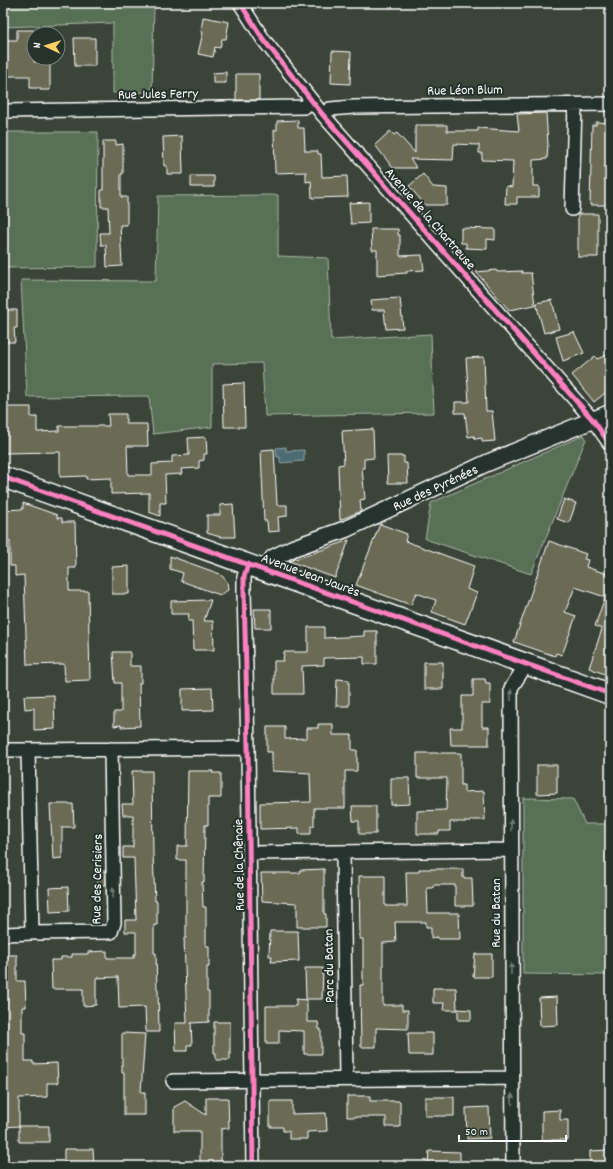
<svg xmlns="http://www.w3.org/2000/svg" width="613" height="1169" viewBox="0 0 613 1169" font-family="Dekko,sans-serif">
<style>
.green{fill:#587055;stroke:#acb8aa}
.water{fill:#4b6c72;stroke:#93a7aa}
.building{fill:#6b6a55;stroke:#fff}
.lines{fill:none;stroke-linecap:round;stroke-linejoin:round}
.minor-casing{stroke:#fff;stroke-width:16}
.tertiary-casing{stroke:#fff;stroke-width:19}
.primary-casing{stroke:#fff;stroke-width:23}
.minor{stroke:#26332d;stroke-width:13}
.tertiary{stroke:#26332d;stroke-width:16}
.primary{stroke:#26332d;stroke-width:20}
.cycleway-casing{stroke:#26332d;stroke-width:8}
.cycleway{stroke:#ff80c0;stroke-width:5}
.oneway{fill:#727a76}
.labels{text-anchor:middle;stroke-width:4;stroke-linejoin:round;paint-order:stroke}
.street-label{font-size:14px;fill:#fff;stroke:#26332d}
</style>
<rect width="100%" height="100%" fill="#3b4439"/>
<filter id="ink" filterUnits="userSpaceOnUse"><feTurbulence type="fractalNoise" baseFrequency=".025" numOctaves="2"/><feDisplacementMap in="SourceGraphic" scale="8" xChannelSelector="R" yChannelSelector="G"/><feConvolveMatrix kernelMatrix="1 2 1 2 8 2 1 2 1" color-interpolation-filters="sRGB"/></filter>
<g filter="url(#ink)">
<path class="green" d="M3 3H143L154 6 152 92 113 93V23L3 27Z
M3 132H98L97 267 3 268Z
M278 195V256L328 258 331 340 431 334 434 413 265 416 262 363 212 364V427L153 434 149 396 27 397 21 280 156 281 158 196Z
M584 435 586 439 531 574 425 539 431 503Z
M523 798 573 799 585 824H610V975L523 974Z"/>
<path class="water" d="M286 447V451L304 450V461L280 463V457H277L276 448Z"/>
<path class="building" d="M203 17 229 22 226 39H222L220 48 215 47 213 57 198 54 203 32H201Z
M17 30H34V62L50 61V90H40V88H30V76H3V40H17Z
M74 38H95V66H75Z
M332 51 351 52 350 84 331 83Z
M226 72V83H213V73Z
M236 74H259V100H236Z
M546 113 548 144 547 159 533 160V186H539V197H517V204H505L506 186 512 187 513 161 482 160V153H479V145L454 144 453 160 410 159 417 168H393L375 145 390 131 394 135 397 133 415 153V125H447V131H478V128L519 131 517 114Z
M298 120V128H304L305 151H318V154H321L322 177 347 176 348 197 312 198 311 181 306 182V172L275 173 274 130H277V121Z
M596 122 610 123V154L607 205H590L592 125H596Z
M182 136 183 174H167V166H164L163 137Z
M103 141H116V145L123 144V174H121V197H127V225H120L122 266 107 267 106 245H101L100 233H109L108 207H101V190H103Z
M423 174 433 187 447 188V205H425L409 186Z
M191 176H214V187H191Z
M369 202V223L351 224 349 203Z
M578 214H598V257H578Z
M461 228 495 229V240L487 239V249L466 248V243H461Z
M371 229H398V235H400V256L422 255 424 270 407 271V273L377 275V250H372Z
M496 270 497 272 522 271V273H531L535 305 509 310 476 272Z
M400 298 403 328 386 329 384 310H372L371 300Z
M552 300 559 329 544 333 536 303Z
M3 310H17V328H14L15 342H3Z
M574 332 584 353 563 361 556 337Z
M610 354V389L594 402 572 375 595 356 597 359Z
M484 357 486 411H492L495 441 482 442V438L475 439 474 436 468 437 465 413H455V402H469L466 358Z
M244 383 245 427H224L223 384Z
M3 407H31V417H37V432L59 431V426H109L108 414H126V424H147L148 446H127L128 475H152V464L172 463V456L189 455 188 438 206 437 207 454H204V460L199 461V468L181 469 182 474 165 475 166 503H160V516L149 512V493L111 494V478L86 479V476L60 477V452L3 453Z
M373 429 374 458 364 459V468H362L365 499 360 500 361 511 340 520 338 465 344 464 342 431Z
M274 449 277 505H287V516L278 517 279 531 268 532 267 521H264L261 450Z
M387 456H404V463H407L408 483H388Z
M564 499 576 503 569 523 557 519Z
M23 503 57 515V518H62V522H75L76 568H69V591H88L90 680 65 681 64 664 27 665 24 575 15 576V566H10V541L3 542V510L23 509Z
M233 504 235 537H220L207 533V515H220V505Z
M380 524 407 534 405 541 474 566 467 589 477 593 465 624 432 612 436 600 416 593 411 605 356 585Z
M349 540 335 578 289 561 311 554Z
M549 541 586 554 584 559 588 560 586 567 610 575V676L589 668 602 629 595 626 605 597 575 587 565 612 576 616 562 655 556 653 555 656 514 642Z
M170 556 220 574 227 581 228 590 220 595 181 581 183 573 170 569Z
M129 566V594H112V567Z
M211 600 204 621H213L214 650H193L192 621H188L189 614H171V601Z
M254 609H271V628H255Z
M308 627H324V638L364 636V631H377V664H364V657L324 658V665L302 666 303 694H274V661H283L284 652H308Z
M113 652H130V666H141V683H139L140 726 121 727V725L114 726V712H121V683H115Z
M424 662H443V689H424Z
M337 679 349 680V706H336Z
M473 679H485L486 683H490V704H482V727H489V745H451L450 728H462V696H473Z
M212 688 213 710 182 711V689Z
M54 695 55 729 34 730V708L25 709 24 696Z
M318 724H333V735H352V750H357V771H345V808H314V826H311V834H299V828L260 829V803L311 802 310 773 272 771V752H267V727H285V739L307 738V728H318Z
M417 753H461V785H464V792L484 791 485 820H471V822H450V831H439V834H417V811L446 810 447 778H417Z
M537 765H557V793L537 794Z
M132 771H152L153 854 155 901H157V925H154V953H156L157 989H158L159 1032H146L145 1007 119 1008 118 977 96 978V1005L83 1006V989H52L51 960H61V957H72V954H88V952L107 951V958H134V954H136V932H125V920H136L134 858H123V847H133V815H123L122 804H133Z
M188 771H213L212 773H221V798H208V825H205L204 882H202L203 907H206V946H209V967H207V992H209V1022L191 1023 192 1045H187V1051H176L175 1023H187L184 938H186V860H177V846H187Z
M391 778H409L410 804 391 805Z
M50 804H73L74 827H62V858L53 859Z
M352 806H376V834H359V821H353Z
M324 869V914H326V927H297V903L262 901 261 873H300V870Z
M419 869H463V878H472L473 906H455V885H433V888H427L428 913H459L460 939H438V937L431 938V927H426V922H395L396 942 383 943V1005H402V1010H408V1029L376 1028V1047H361L360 985H363V939H360L359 876H385V906H407L406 872H419Z
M97 871H105V885H98Z
M68 887 69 911 50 912 49 888Z
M270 931H298L299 961 271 962 272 956H269Z
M475 954H492V977H473Z
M3 955H17V981H25L26 1007H22V1033H25V1061H33V1064L57 1063 58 1083H47V1097L19 1098V1126L3 1127Z
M305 968H323L322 999H306Z
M433 988H456L457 1010H443L444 1003H433Z
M557 997 558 1025 540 1026 539 998Z
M296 999 307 1000V1022H318L319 1029H321V1054H304V1031L279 1030V1044H266V1006H296Z
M458 1009 471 1010V1020H458Z
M214 1022H230V1060H216V1053H214Z
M122 1033 145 1034 141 1092H145V1115H124V1073H122Z
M408 1033H433V1055H409Z
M347 1096H370V1101H400V1127H386V1117H347Z
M425 1097H454V1116H425Z
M206 1098H228L229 1128 221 1129V1166H200V1131H174V1107L185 1101 206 1115Z
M270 1101H292V1114L326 1113 327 1131 307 1132V1139H289V1131H283V1127H270Z
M489 1107 490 1138 467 1139 466 1108Z
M560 1110V1120H568V1140H542V1111Z
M19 1126H49V1142H19Z
M64 1149H93L94 1166H73V1162H64Z
M610 1150V1166H590V1151Z
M429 1151 460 1152V1166L428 1164Z"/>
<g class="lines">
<g class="minor-casing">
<path id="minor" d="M240 3 263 39 323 115 593 420 610 444
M3 111 304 107 312 101
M323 115 330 109 354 107 610 104
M572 209 575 104
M248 564 244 577V591L248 748 253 1166
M3 750H28L32 933 3 934
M28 750 248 748
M249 853 511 850
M343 853 346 1079
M32 933 111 932 114 923 111 749
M173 1081 511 1078
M513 1166 511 688 526 665"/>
</g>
<g class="tertiary-casing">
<path id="tertiary" d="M267 571 273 558 293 548 346 529 487 463 610 413"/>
</g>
<g class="primary-casing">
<path id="primary" d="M3 477 610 694"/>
</g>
<use href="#minor" class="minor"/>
<use href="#tertiary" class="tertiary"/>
<use href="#primary" class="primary"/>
<g class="cycleway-casing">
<path id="cycleway" d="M240 3 263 39 323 115 593 420 610 444
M3 477 610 694
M248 564 244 577V591L248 748 253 1166"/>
</g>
<use href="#cycleway" class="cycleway"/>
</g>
<defs><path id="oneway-solid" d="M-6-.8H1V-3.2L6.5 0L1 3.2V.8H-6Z"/></defs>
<g class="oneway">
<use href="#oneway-solid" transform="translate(511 695) rotate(-90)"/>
<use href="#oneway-solid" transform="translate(511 825) rotate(-90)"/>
<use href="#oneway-solid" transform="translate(113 893) rotate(-91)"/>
<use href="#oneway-solid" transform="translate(511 969) rotate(-90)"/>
<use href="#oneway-solid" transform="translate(512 1099) rotate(-91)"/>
</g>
</g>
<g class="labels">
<g class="street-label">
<text transform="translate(465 89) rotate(-1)" y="5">Rue Léon Blum</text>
<text transform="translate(158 93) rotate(-1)" y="5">Rue Jules Ferry</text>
<text transform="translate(431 218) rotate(49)" y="5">Avenue de la Chartreuse</text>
<text transform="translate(435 487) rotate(-25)" y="5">Rue des Pyrénées</text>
<text transform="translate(311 574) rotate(20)" y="5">Avenue Jean Jaurès</text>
<text transform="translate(238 865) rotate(-91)" y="5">Rue de la Chênaie</text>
<text transform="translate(96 879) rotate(-89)" y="5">Rue des Cerisiers</text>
<text transform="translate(495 913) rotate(-90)" y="5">Rue du Batan</text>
<text transform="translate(328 966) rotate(-91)" y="5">Parc du Batan</text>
</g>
</g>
<rect width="613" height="1169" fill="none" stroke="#26332d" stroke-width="16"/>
<rect x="8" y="8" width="597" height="1153" fill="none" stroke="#fff" stroke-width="1.5" filter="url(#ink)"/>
<g transform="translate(46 46) rotate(274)"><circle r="19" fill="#26332d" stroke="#7d8581"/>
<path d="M0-3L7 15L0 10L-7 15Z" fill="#ffd166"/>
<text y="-6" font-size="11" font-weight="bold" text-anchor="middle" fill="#ffffff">N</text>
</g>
<path d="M459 1135v6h107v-6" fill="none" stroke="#ffffff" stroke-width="2"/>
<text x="465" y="1135" font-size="12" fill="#ffffff" stroke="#26332d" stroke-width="3" paint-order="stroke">50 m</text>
</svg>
